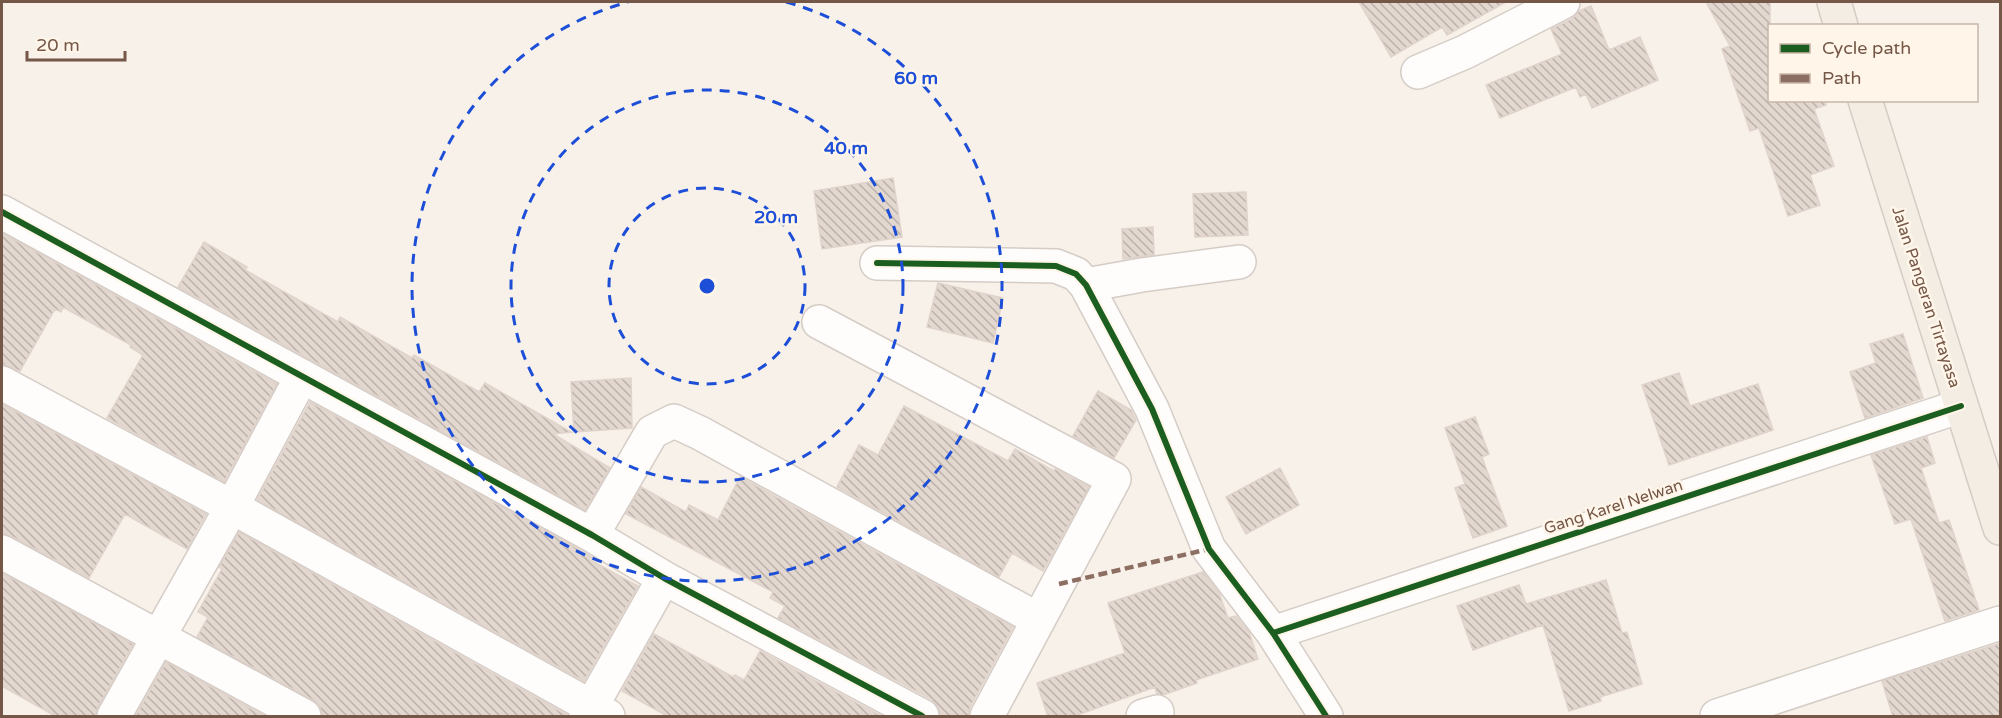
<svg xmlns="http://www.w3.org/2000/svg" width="2002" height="718" viewBox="0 0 2002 718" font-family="'Varela Round',sans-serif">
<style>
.building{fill:url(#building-back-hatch);stroke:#e0d3cb;stroke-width:1.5}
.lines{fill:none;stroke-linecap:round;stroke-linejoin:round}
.street-casing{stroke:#d5ccc6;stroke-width:36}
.primary-casing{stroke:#d5ccc5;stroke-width:36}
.street{stroke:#fefdfc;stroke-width:33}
.primary{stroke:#f3ede4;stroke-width:33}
.quiet{stroke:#8d6e63;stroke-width:4.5;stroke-dasharray:9 4.5;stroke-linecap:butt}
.cycleway-casing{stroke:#fff6e9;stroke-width:10}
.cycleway{stroke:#1b5e20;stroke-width:6}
.ring{fill:none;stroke:#1d4ed8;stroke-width:3;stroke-dasharray:10 8}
.labels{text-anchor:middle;stroke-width:5;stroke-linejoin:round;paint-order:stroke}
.street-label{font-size:16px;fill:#755748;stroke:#fff6e9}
.centre{fill:#1d4ed8;stroke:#fff6e9;stroke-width:3}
.ring-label{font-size:18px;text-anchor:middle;font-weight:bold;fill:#1d4ed8;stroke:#fff6e9;stroke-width:5;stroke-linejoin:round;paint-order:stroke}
</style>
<defs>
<pattern id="building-back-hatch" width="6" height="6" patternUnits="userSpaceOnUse" patternTransform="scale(1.5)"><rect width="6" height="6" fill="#e3d8d0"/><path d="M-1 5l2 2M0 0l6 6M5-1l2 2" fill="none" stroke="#bdb2ab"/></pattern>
</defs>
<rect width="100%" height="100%" fill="#f7f1e9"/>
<path class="building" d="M1359 2H1506L1447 35 1442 27 1391 57Z
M1706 2H1770V100H1825L1826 105 1814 109 1834 166 1810 175 1820 205 1788 216 1759 128 1750 131 1722 49 1730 46Z
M1591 6 1609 50 1640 37 1658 80 1592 108 1586 94 1580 97 1576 87 1500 118 1486 85 1562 54 1551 29 1572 19 1579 11Z
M893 178 902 237 822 249 814 191Z
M1246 192 1248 235 1195 237 1193 194Z
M1153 227 1154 255 1123 259 1122 229Z
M2 233 277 384 224 482 107 418 143 355 130 347 131 345 63 307 61 312 55 309 20 371 2 364Z
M204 242 247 267 245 270 338 322 340 317 412 358 414 355 479 392 485 383 571 432 553 434 610 468 585 510 178 287Z
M938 283 1003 298 993 343 927 327Z
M1903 334 1923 398 1865 418 1850 372 1876 363 1870 344Z
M1679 373 1690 406 1758 384 1773 430 1669 465 1642 385Z
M631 378 632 428 574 432 571 382Z
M1098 391 1131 410 1136 420 1114 458 1073 436Z
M310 402 570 544 593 558 592 561 638 586 584 681 257 500Z
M2 404 206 514 187 549 125 514 89 578 11 536 2 533Z
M904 406 1008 461 1015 449 1054 471 1055 469 1089 487 1043 571 1012 553 999 577 837 487 859 445 878 455Z
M1475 417 1489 454 1482 457 1507 526 1473 538 1455 488 1465 484 1445 428Z
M1927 437 1935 463 1921 468 1939 523 1949 520 1979 610 1945 621 1911 519 1895 524 1871 455Z
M1280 468 1299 505 1246 534 1226 497Z
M740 477 1013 627 970 707 968 717H941L938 707 931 699 778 618 785 606 770 598 773 592 626 514 641 487 686 512 689 505 718 520Z
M239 532 567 715V717H323L320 707 313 700 197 637 208 617 198 612 222 569 219 567Z
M1203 572 1219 593 1228 618 1236 616 1249 632 1258 659 1196 680 1197 683 1163 695 1157 694 1155 687 1072 717H1048L1037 683 1125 653 1108 603Z
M2 573 133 644 98 707 95 717H57L2 686Z
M1606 580 1622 633 1627 632 1642 684 1600 697 1601 701 1569 711 1543 625 1473 650 1457 606 1519 585 1526 604Z
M654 634 733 677 735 675 744 680 760 651 883 717H669L622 691Z
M2001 643V717H1893L1882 681Z
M166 662 266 717H135Z"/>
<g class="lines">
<g class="street-casing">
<path id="street" d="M1418 72 1465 52 1563 2
M2 212 592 535 664 578 922 716
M877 263 1056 266 1076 274 1086 285 1152 409 1209 549 1273 633 1326 716
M1086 285 1142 275 1239 262
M819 322 1114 479 987 716
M2 383 232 507 608 716
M592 535 652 432 674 421 700 433 1037 619
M2 552 304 716
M1273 633 1961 406
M114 716 232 507 302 376
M586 716 664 578
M1143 716 1157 712
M1717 716 2000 623"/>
</g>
<g class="primary-casing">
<path id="primary" d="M1834 2 1841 26
M1865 100 2000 528"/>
</g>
<use href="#street" class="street"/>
<use href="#primary" class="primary"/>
<path class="quiet" d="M1059 584 1209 549"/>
<g class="cycleway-casing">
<path id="cycleway" d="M2 212 592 535 664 578 922 716
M877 263 1056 266 1076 274 1086 285 1152 409 1209 549 1273 633 1326 716
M1273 633 1961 406"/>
</g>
<use href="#cycleway" class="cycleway"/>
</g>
<g class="ring">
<circle cx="707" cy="286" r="98"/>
<circle cx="707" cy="286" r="196"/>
<path d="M786 2A295 295 0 1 1 628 2"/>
</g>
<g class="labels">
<g class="street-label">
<text transform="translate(1927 297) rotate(72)" y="6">Jalan Pangeran Tirtayasa</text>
<text transform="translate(1613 506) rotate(-18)" y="6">Gang Karel Nelwan</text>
</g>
</g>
<circle cx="707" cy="286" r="9" class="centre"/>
<g class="ring-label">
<text x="916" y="84">60 m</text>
<text x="846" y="154">40 m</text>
<text x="776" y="223">20 m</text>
</g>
<rect width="2002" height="718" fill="none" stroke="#755748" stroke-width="6"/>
<rect x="1768" y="24" width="210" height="78" fill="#fff6e9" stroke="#c8b6a9" stroke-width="1.5"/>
<rect x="1780" y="44" width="30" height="9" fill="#1b5e20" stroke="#c8b6a9" stroke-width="1.5"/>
<text x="1822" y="54" font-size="18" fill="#755748">Cycle path</text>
<rect x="1780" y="74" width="30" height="9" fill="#8d6e63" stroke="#c8b6a9" stroke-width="1.5"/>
<text x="1822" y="84" font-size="18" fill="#755748">Path</text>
<path d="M27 51v9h98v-9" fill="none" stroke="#755748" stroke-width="3"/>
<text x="36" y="51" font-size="18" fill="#755748" stroke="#fff6e9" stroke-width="4.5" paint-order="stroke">20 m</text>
</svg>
